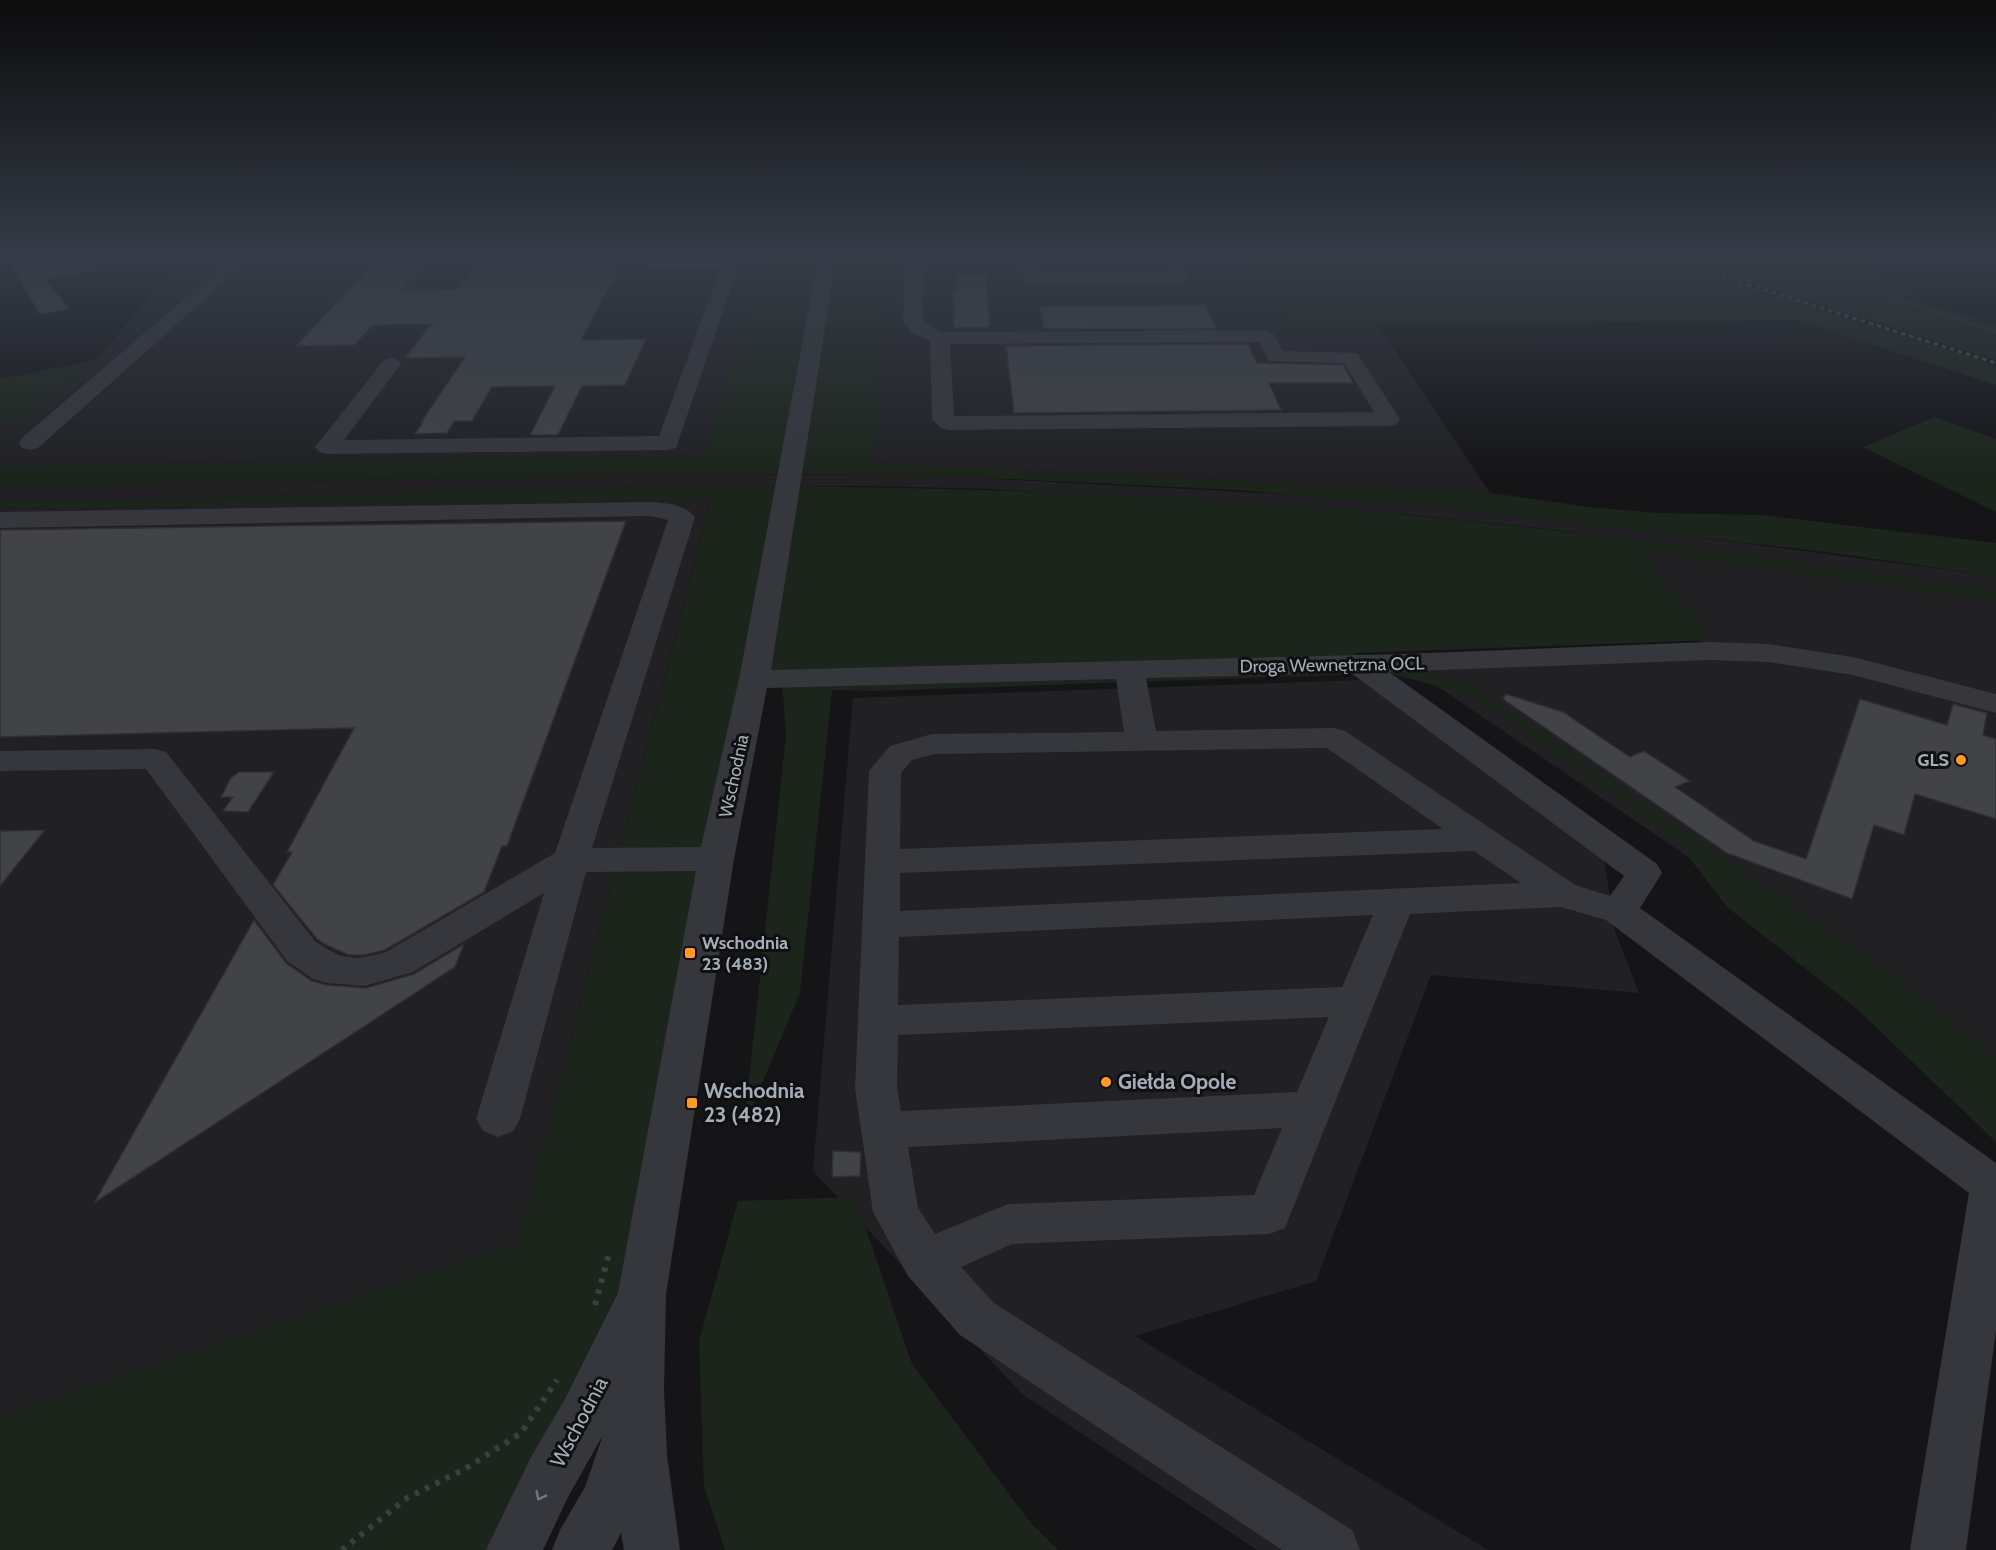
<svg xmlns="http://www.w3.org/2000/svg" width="1996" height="1550" viewBox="0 0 1996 1550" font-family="Cabin,sans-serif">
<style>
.built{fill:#212124}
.green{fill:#1c251c}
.building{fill:#414347;stroke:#2e2f33;stroke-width:1.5}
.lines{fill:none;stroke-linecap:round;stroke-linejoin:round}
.path-far1{stroke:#3b3e43;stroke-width:2;stroke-dasharray:1.5 3;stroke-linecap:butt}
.path{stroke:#3b3e43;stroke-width:6;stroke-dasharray:4.5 7;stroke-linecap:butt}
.minor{fill:#35373c;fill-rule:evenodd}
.rail{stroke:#484b51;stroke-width:3;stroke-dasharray:4.5 4;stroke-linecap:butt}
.oneway{stroke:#737880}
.poi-dot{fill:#ff9b24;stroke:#101012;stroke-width:2}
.labels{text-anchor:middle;stroke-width:6;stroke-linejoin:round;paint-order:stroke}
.street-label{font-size:18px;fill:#a5adb8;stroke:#101012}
.poi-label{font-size:18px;font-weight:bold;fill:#a5adb8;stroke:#101012;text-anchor:end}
.near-poi-label{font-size:21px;font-weight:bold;fill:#a5adb8;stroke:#101012;text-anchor:start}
.near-street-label{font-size:21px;fill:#a5adb8;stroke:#101012}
</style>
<rect width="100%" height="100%" fill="#151517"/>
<path class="built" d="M181 259H762L706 454 0 467V430L99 357Z
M888 259H1244L1288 326 1378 325 1490 493 873 463Z
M695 474 920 475 1337 497 1549 518 1996 576V591L1783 560 1548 529 1413 515 990 489 872 486H693L0 502V486Z
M711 498 519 1241 0 1417V509Z
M1638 551 1996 601V1066L1403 663 1708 651Z
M1361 680 1604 857 1615 931 1639 993 1431 975 1316 1281 1135 1336 1488 1550H1257L1022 1394 813 1171 853 698Z"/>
<path class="green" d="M96 259H157L98 269 91 260Z
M762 259H888L874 463 1490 493 1589 507 1657 513 1761 515 1996 543V576L1826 552 1439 507 1238 490 1013 479 833 474H695L0 486V467L705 454Z
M1244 259H1659L1996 365V385L1796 320 1288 326Z
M1673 259H1828L1920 286 1905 297 1996 325V360Z
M96 360 0 430V379Z
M1935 417 1996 439V512L1863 447Z
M693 486C934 486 1176 493 1416 516 1610 534 1803 561 1996 591V601L1639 551 1712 640 1355 653 1358 656 1403 663 1478 688 1873 961 1996 1056V1142L1857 1009 1727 907 1675 839 1474 696 1389 673 874 691 832 690 800 993 744 1126 786 736 782 678 754 679 642 1294 514 1550H0V1417L519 1241 711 499 0 509V502Z
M855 1197 912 1364 1029 1521 1058 1550H725L704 1486 699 1341 738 1201Z"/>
<path class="building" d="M7 259H96L97 270 46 279 69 309 40 314Z
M430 259 402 291 457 290 481 259H571L564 270H618L581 340 646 339 625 385 582 386 558 435H530L555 386 492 387 472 421H454L447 433 415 434 423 422H421L465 357 405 358 431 324 373 325 354 345 296 346 377 260Z
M986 274 990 327 954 328 953 290H957L956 275Z
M1205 305 1217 328 1044 329 1040 307Z
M1248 344 1257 363 1343 365 1353 383H1269L1281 410 1014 413 1006 346Z
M626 521 507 846H502L484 892 385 950 364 955H349L326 945 317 939 273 885 292 852H287L354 728 0 737V530Z
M1506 694 1563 712 1630 757 1644 751 1690 781 1675 787 1754 841 1806 859 1860 699 1947 725 1953 704 1987 713 1983 735 1996 739V819L1915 794 1904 835 1874 825 1852 899 1727 853 1503 699Z
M239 772H274L248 812 223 811 233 797H221L231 778Z
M45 830 0 886V831Z
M254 920 286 963 312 981 327 985 366 988 414 974 464 944 455 967 94 1203Z
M833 1151 861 1152 860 1176 832 1177Z"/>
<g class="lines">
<path class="path-far1" d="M1762 259 1873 291 1996 332"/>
<path class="path" d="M595 1305 609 1254
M342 1550 407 1498 465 1469 521 1433 557 1380"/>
<path class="minor" d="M231 259H250L38 448 30 450 22 448 19 443 22 438Z
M642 259H741L676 448 668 450 327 454 319 452 315 447 384 360 391 358 398 360 401 364 344 440 659 436 720 268 649 269 643 268 640 264Z
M818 259H836L771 670 1403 654 1709 642 1769 644 1853 657 1996 694V713L1853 675 1769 662 1709 660 1389 672 1657 864 1662 873 1640 908 1996 1163V1331L1966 1550H1910L1969 1193 1606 920 1561 907 1410 914 1285 1228 1269 1234 1012 1244 961 1267 994 1303 1352 1530 1360 1550H1282L960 1335 908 1276 873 1212 855 1088 869 771 890 746 932 734 1124 732 1116 679 767 688 734 859 666 1294 664 1390 667 1455 680 1550H624L621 1533 612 1550H552L560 1530 585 1487 603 1435 568 1497 543 1550H486L530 1459 566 1397 618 1293 696 871 586 872 520 1119 513 1131 498 1137 483 1131 476 1119 544 893 413 972 365 986 327 983 313 979 287 961 146 769 0 771V751L155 749 166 752 315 941C342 960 353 961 386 952L555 853 668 520 650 516 0 528V512L650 502C665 503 685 504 695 517L592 848 701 847 739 679ZM1351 673 1624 876 1610 896 1575 885 1345 731 1334 728 1156 731 1146 678ZM1327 748 1443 829 900 849 901 773 912 760 934 754ZM1474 851 1521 883 900 911V873ZM1373 915 1342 987 898 1005 899 937ZM1329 1017 1297 1092 901 1111 897 1088 898 1035ZM1282 1128 1254 1195 1008 1204 935 1234 918 1208 908 1147Z
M905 259H923V321L941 332 1262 330 1274 334 1283 351 1357 353 1400 419 1397 424 1389 426 949 430 941 428 932 419 930 341 914 334 903 321ZM1259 342 1269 361 1344 363 1374 412 954 416 950 344Z
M1018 259H1036L1039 274 1168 272 1162 259H1180L1188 277 1185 281 1179 282 1031 285 1025 284Z"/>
<path class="rail" d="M1666 259 1996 363"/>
</g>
<defs><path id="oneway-chevron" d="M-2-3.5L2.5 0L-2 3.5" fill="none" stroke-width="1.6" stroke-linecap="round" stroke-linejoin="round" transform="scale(1.5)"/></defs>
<use class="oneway" href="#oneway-chevron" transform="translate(540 1496) rotate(116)"/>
<linearGradient id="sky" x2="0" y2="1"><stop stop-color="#0c0c0d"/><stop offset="0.54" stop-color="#353b47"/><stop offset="1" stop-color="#353b47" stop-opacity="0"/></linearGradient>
<rect width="1996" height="476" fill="url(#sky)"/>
<g class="poi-dot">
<circle cx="1961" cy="760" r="6"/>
<rect x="684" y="947" width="12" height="12" rx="3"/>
<circle cx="1106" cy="1082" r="6"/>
<rect x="686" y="1097" width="12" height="12" rx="3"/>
</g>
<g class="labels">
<g class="street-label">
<text transform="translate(1332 665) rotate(-1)" y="6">Droga Wewnętrzna OCL</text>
<text transform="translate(734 776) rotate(-78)" y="6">Wschodnia</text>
</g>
<g class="poi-label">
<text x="1949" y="766">GLS</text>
<text x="702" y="949" text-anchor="start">Wschodnia<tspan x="702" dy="21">23 (483)</tspan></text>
</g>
<g class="near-poi-label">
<text x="1118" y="1089">Giełda Opole</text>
<text x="704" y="1098">Wschodnia<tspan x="704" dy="24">23 (482)</tspan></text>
</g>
<g class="near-street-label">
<text transform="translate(579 1422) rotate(-62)" y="7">Wschodnia</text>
</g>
</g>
</svg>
